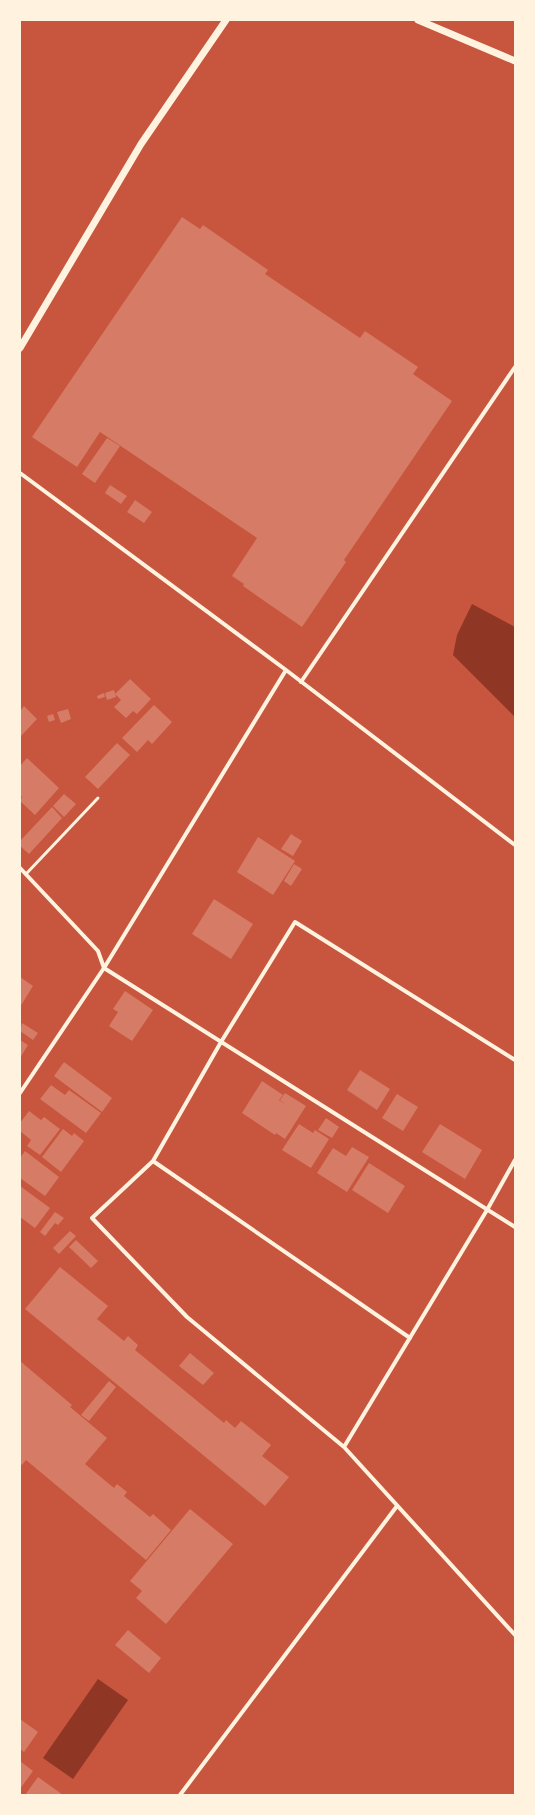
<svg xmlns="http://www.w3.org/2000/svg" width="535" height="1815" viewBox="0 0 535 1815" font-family="Karla,sans-serif">
<style>
.water{fill:#8f3625}
.building{fill:#d67c66}
.lines{fill:none;stroke-linecap:round;stroke-linejoin:round}
.service{stroke:#fff3e0;stroke-width:3}
.minor{stroke:#fff3e0;stroke-width:4}
.tertiary{stroke:#fff3e0;stroke-width:7}
</style>
<rect width="100%" height="100%" fill="#c8553d"/>
<path class="water" d="M472 604 515 627V717L453 655 457 635Z
M98 1679 128 1700 73 1779 43 1758Z"/>
<path class="building" d="M182 217 200 229 203 225 268 270 265 274 360 338 365 331 418 367 413 374 452 401 344 560 346 562 302 627 243 586 244 584 232 576 257 538 100 432 77 467 32 437Z
M107 438 120 446 95 483 82 474Z
M110 485 127 496 121 504 105 493Z
M135 500 152 512 144 523 127 512Z
M130 679 151 699 137 714 133 711 126 718 114 707 121 700 115 694Z
M114 690 116 697 107 700 105 693Z
M104 693 105 697 98 699 97 696Z
M154 705 172 722 152 744 148 740 137 752 122 738Z
M24 706 37 719 20 737V711Z
M68 709 71 719 61 723 57 712Z
M53 714 55 720 49 722 47 716Z
M117 743 130 755 98 789 85 777Z
M27 758 59 788 35 815 20 801 22 797 20 795V766Z
M64 794 76 804 64 817 53 806Z
M52 807 62 818 29 854 20 846V841Z
M291 834 302 841 293 856 281 849Z
M258 837 295 861 273 895 237 872Z
M294 864 302 869 291 886 284 881Z
M214 899 253 924 231 959 192 934Z
M20 977 33 986 20 1007Z
M125 991 153 1010 132 1041 109 1026 118 1012 113 1009Z
M22 1023 38 1033 33 1040 20 1031Z
M20 1040 28 1045 20 1058Z
M64 1062 112 1098 102 1112 54 1076Z
M360 1070 390 1089 377 1110 347 1090Z
M262 1081 283 1095 279 1100 286 1105 280 1100 285 1093 306 1106 285 1139 276 1133 285 1118 275 1135 242 1113Z
M51 1085 65 1095 69 1090 101 1113 86 1133 40 1099Z
M397 1094 418 1107 403 1131 382 1118Z
M29 1111 41 1120 44 1117 60 1129 40 1155 27 1146 31 1140 20 1131V1123Z
M326 1118 339 1127 332 1138 318 1130Z
M299 1124 313 1133 315 1130 329 1139 311 1168 282 1150Z
M440 1124 482 1150 465 1179 422 1152Z
M63 1129 72 1136 74 1133 84 1141 61 1172 42 1157Z
M352 1147 369 1157 347 1192 317 1173 333 1148 346 1156Z
M25 1151 59 1177 45 1196 20 1178V1158Z
M369 1163 405 1186 388 1213 352 1190Z
M20 1186 50 1208 35 1228 20 1217Z
M55 1212 64 1218 58 1225 55 1223 45 1236 40 1232Z
M70 1231 76 1236 59 1254 53 1248Z
M76 1240 98 1261 91 1268 69 1247Z
M60 1267 108 1306 97 1319 124 1341 128 1336 138 1345 135 1350 224 1423 226 1420 235 1428 241 1421 271 1445 262 1456 289 1477 265 1506 25 1309Z
M190 1353 214 1373 203 1385 179 1366Z
M20 1361 72 1405 70 1407 107 1438 85 1464 114 1488 117 1484 127 1492 124 1496 150 1517 153 1514 171 1530 146 1560 26 1460 22 1465 20 1463Z
M109 1381 116 1387 89 1421 81 1415Z
M190 1509 233 1544 166 1624 136 1598 142 1591 130 1581Z
M128 1630 161 1658 149 1673 115 1645Z
M20 1719 38 1732 24 1752 20 1749Z
M20 1761 33 1771 20 1789Z
M38 1777 63 1795H25Z"/>
<g class="lines">
<path class="service" d="M26 874 98 798"/>
<path class="minor" d="M20 473 286 670 515 845
M301 682 515 367
M20 868 98 951 104 968 515 1227
M515 1060 295 922 221 1042 153 1161 92 1218 187 1317 344 1447 515 1635
M20 1093 104 968 286 670
M153 1161 410 1338
M344 1447 487 1210 515 1160
M180 1795 397 1506"/>
<path class="tertiary" d="M418 20 515 61
M20 348 141 144 226 20"/>
</g>
<rect width="535" height="1815" fill="none" stroke="#fff3e0" stroke-width="42"/>
</svg>
